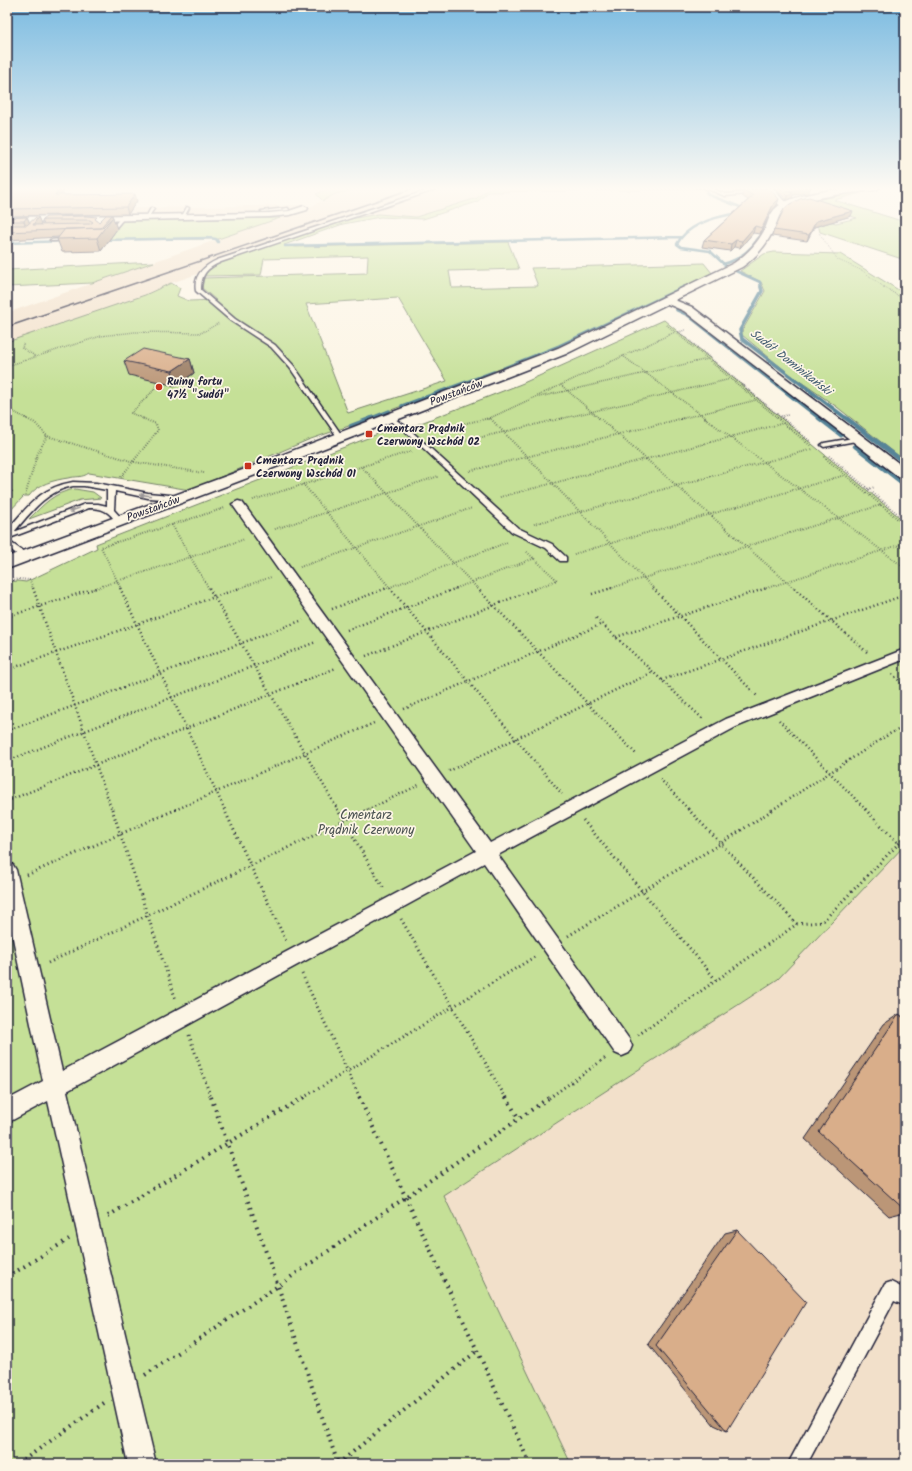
<svg xmlns="http://www.w3.org/2000/svg" width="912" height="1471" viewBox="0 0 912 1471" font-family="Kalam,sans-serif">
<style>
.built{fill:#f2e0ca}
.green{fill:#c5e097;stroke:#748169;fill-rule:evenodd}
.lines{fill:none;stroke-linecap:round;stroke-linejoin:round}
.stream-far2{stroke:#568498;stroke-width:2.5}
.stream-far1{stroke:#568498;stroke-width:3.5}
.stream{stroke:#568498;stroke-width:4.5}
.service-casing{stroke:#22223b;stroke-width:3}
.pedestrian-casing{stroke:#22223b;stroke-width:3}
.minor-casing{stroke:#22223b;stroke-width:3}
.tertiary-casing{stroke:#22223b;stroke-width:3}
.path-far5{stroke:#22223b;stroke-width:1;stroke-dasharray:0.5 1.5;stroke-linecap:butt}
.path-far4{stroke:#22223b;stroke-width:1.5;stroke-dasharray:0.5 1.5;stroke-linecap:butt}
.path-far3{stroke:#22223b;stroke-width:2;stroke-dasharray:0.5 2;stroke-linecap:butt}
.path-far2{stroke:#22223b;stroke-width:2.5;stroke-dasharray:1 3;stroke-linecap:butt}
.path-far1{stroke:#22223b;stroke-width:3;stroke-dasharray:1 3.5;stroke-linecap:butt}
.path{stroke:#22223b;stroke-width:4;stroke-dasharray:1.5 5;stroke-linecap:butt}
.service{fill:#fcf5e5;fill-rule:evenodd}
.pedestrian{fill:#fcf5e5;fill-rule:evenodd}
.minor{fill:#fcf5e5;fill-rule:evenodd}
.tertiary{fill:#fcf5e5;fill-rule:evenodd}
.rail{stroke:#22223b;stroke-width:1.5}
.wall{fill:#bb9677;stroke:#22223b}
.shaded-wall{fill:#987a61;stroke:#22223b}
.building{fill:#d9ae8a;stroke:#22223b}
.oneway{fill:#9a9698}
.poi-dot{fill:#c8321e;stroke:#fcf5e5;stroke-width:1.5}
.labels{text-anchor:middle;stroke-width:3.5;stroke-linejoin:round;paint-order:stroke}
.far-poi-label{font-size:11px;font-weight:bold;fill:#22223b;stroke:#fcf5e5;text-anchor:start}
.far-street-label{font-size:11px;fill:#22223b;stroke:#fcf5e5}
.far-water-label{font-size:12px;font-style:italic;fill:#405b71;stroke:#fcf5e5}
.park-label{font-size:13px;fill:#4b5252;stroke:#fcf5e5}
</style>
<rect width="100%" height="100%" fill="#fcf5e5"/>
<filter id="ink" filterUnits="userSpaceOnUse"><feTurbulence type="fractalNoise" baseFrequency=".025" numOctaves="2"/><feDisplacementMap in="SourceGraphic" scale="8" xChannelSelector="R" yChannelSelector="G"/><feConvolveMatrix kernelMatrix="1 2 1 2 8 2 1 2 1" color-interpolation-filters="sRGB"/></filter>
<g filter="url(#ink)">
<path class="built" d="M363 187H490L477 198 416 217 378 214 345 220 275 243 283 245 171 283 145 295 7 342V313L310 207 335 194Z
M305 205 289 213 25 220 36 210Z
M905 845V1464H571L444 1196 778 979Z"/>
<path class="green" d="M332 187H363L335 194 323 201 316 194Z
M490 187H703L708 189 488 192 477 202 423 219 380 217 343 224 284 245 296 247 508 242 519 269 449 271 452 288 538 286 531 268 704 263 712 273 556 348 346 427 308 440 190 490 89 473C82 478 76 476 68 478 55 480 37 484 29 496H24L7 514V342L145 295 171 283 180 288 177 296 189 301 216 300 202 288 204 278 367 273 368 256 264 259 261 275 202 276 206 270 227 260 345 220 378 214 416 217 477 198ZM398 298 447 381 348 413 306 304Z
M873 189H876L834 200 905 222V260L820 232 819 228 814 224 827 221 836 223 857 218 806 202Z
M280 218 218 239 107 240 123 221Z
M774 252 840 254 905 294V461L837 407 788 373 742 335V331L765 291 761 282 740 271 764 254Z
M154 262 92 283 7 287V270Z
M664 320 905 522V845L778 979 444 1196 571 1464H7V582L18 581 26 582 97 548 96 544 383 432 403 430 521 384Z
M75 489 93 492 101 498 80 500 29 519C43 505 54 492 75 489Z"/>
<g class="lines">
<path class="stream-far2" d="M711 187 706 192 709 195 748 210
M740 213C718 216 688 223 677 244L681 247 710 251 727 267 760 282 761 288
M101 240 210 238 216 239 218 242
M7 243 65 241
M285 246 682 237
M723 264C739 260 750 251 759 237
M695 282 714 273
M682 288 688 285"/>
<path class="stream-far1" d="M761 287 762 291 740 330 742 339 847 419
M677 310 688 315 820 419
M504 368 559 346 684 287
M402 406 494 372
M369 419 389 411"/>
<path class="stream" d="M819 418 841 435
M846 418 905 463
M351 426 372 418
M855 446 905 485"/>
<g class="service-casing">
<path id="service" d="M437 187 440 188 221 262C207 268 201 274 201 290L235 319 275 345 294 366 343 437 338 438 290 368 271 347 231 321 196 291C193 275 204 266 217 260Z
M703 187H708L725 194 756 192 758 193 725 196Z
M187 207 189 208 184 217 181 218Z
M151 208 154 209 147 219H145Z
M288 208 289 210 263 212 261 211Z
M121 217 124 218 109 236H105Z
M71 238 73 240 52 241 50 240Z
M388 417H392L408 428 518 528 552 544 566 557V561H560L546 548 512 532 404 430 388 419Z
M859 437 862 439 861 440 824 447 821 445 824 443Z
M73 482 96 483 148 493 180 496 184 498 180 500 148 498 115 491 114 510 123 520 122 522H116C109 511 102 508 89 508L7 539V530C28 507 39 488 73 482ZM73 486H84L107 490V506L98 504H85L14 532C31 512 46 491 73 486Z
M7 540 27 554V558H21L7 546Z
M891 1282 905 1289V1306L894 1301 807 1464H788L885 1284Z"/>
</g>
<g class="pedestrian-casing">
<path id="pedestrian" d="M238 501 242 502 490 843 726 719 905 649V659L736 727 498 855 629 1039 632 1046 629 1053 622 1056 615 1053 484 863 67 1091 156 1464H128L48 1101 7 1123V1100L43 1081 7 910V862L13 865 16 870 62 1071 476 851 232 504Z"/>
</g>
<g class="minor-casing">
<path id="minor" d="M764 187H772L783 200 790 203V207C778 209 770 196 764 187Z
M304 206 308 208 307 210 290 215 269 217 7 223V217L269 213 289 211Z
M667 297 692 307 905 468V479L900 478 684 311 663 302 662 300 663 298Z"/>
</g>
<g class="tertiary-casing">
<path id="tertiary" d="M7 187H21L20 189 7 193Z
M858 187H880L876 190C857 192 792 198 781 213 777 219 776 227 772 233 765 247 755 258 742 267L566 354 258 474 7 569V557L248 468 558 348 734 263C747 254 757 244 765 229 768 222 770 213 776 208 790 194 839 189 858 187Z"/>
</g>
<path class="path-far5" d="M819 233 838 260 863 271 885 288"/>
<path class="path-far4" d="M884 287 905 300
M667 325 779 419
M685 330 679 332 783 419
M23 344 22 348 35 356
M623 356 707 419
M7 366 101 336 134 332 201 333 219 323
M561 385 600 419
M539 397 708 359
M7 408 27 419
M781 416 788 415
M490 418 675 332
M144 419 131 413 152 392 157 384
M486 419H491
M560 419 731 379
M680 419 756 400"/>
<path class="path-far3" d="M25 418 35 423 47 436 134 462 204 473
M599 418 795 589
M705 418 905 568
M777 418 811 446
M782 418 811 442
M428 431 490 418 654 589
M443 446 564 418
M829 456 905 520
M824 457 905 525
M362 467 478 589
M469 471 684 418
M121 477 158 430 156 424 142 418
M303 484 391 589
M868 489 875 487
M26 493 37 455 47 436
M7 497 13 490
M500 497 784 423
M253 500 412 451
M534 524 813 449
M172 525 209 589
M275 529 439 476
M527 552 557 580 535 589
M574 554 845 475
M300 567 472 508
M7 581 20 579 30 580 33 589
M93 589 245 539
M121 589 101 547 225 508
M237 589 271 577
M385 589 508 542
M454 589 535 558
M608 589 881 505
M764 589 905 543"/>
<path class="path-far2" d="M33 588 112 810
M120 588 225 810
M209 588 338 810
M390 588 562 794
M477 588 636 754
M653 588 757 696
M794 588 867 652
M592 594 612 588
M332 609 387 588
M7 617 96 588
M596 618 602 624
M347 630 457 588
M616 637 767 588
M366 656 537 588
M7 670 240 588
M892 674 905 686
M662 680 905 595
M404 709 602 624 703 719
M779 720 866 810
M7 731 303 620
M7 761 316 642
M449 771 653 672
M660 779 689 810
M7 801 336 668
M175 810 374 723
M367 810 419 785
M772 810 891 733 905 727"/>
<path class="path-far1" d="M112 809 176 1000
M224 809 286 941
M337 809 384 889
M688 809 797 924
M865 809 899 844
M583 820 716 980
M27 875 177 809
M401 919 506 1098
M568 936 720 844 774 809
M48 963 369 809
M302 974 360 1098
M189 1035 211 1098
M638 1035 797 924 822 922 905 837
M303 1098 536 956
M549 1098 607 1057"/>
<path class="path" d="M211 1097 278 1286 338 1464
M359 1097 530 1464
M506 1097 519 1119
M108 1216 304 1097
M7 1277 69 1239
M145 1375 278 1286 550 1097
M18 1464 104 1403
M338 1464 477 1351"/>
<use href="#service" class="service"/>
<use href="#pedestrian" class="pedestrian"/>
<use href="#minor" class="minor"/>
<use href="#tertiary" class="tertiary"/>
<path class="rail" d="M7 327 417 187"/>
</g>
<path class="wall" d="M694 187H702V188H695Z
M727 187H765V188L777 205 771 212 760 234 753 233 740 248 734 247 730 251 702 247 704 240 748 200 742 196 743 191 735 192Z
M773 187H811L808 193 793 195 792 198 787 200Z
M7 192 62 195 137 201 128 214 7 216Z
M112 215 117 229 101 251 62 252 57 239 59 237 7 240V218L27 217 30 223 38 217 41 224 40 225H44L42 220 86 216 99 222Z
M851 216 814 227 807 241 772 236 774 230Z
M190 359 194 373 176 386 129 375 124 361Z
M899 1014 905 1019V1212L889 1216 805 1139 884 1024Z
M737 1230 727 1431 714 1425 648 1344 725 1233Z"/>
<path class="shaded-wall" d="M60 187H66L58 201 55 195Z
M811 187 808 193 793 195 792 198 787 200 788 196 786 191Z
M135 194 137 201 128 214 126 207Z
M779 199 777 205 771 212 760 234 762 228 773 205Z
M853 211 851 216 814 227 807 241 809 235 816 221Z
M112 215 117 229 101 251 97 238 100 228Z
M27 217 30 224 26 228 24 221Z
M38 217 41 224 37 231 33 225Z
M755 226 753 233 740 248 742 241Z
M736 240 734 247 730 251 731 244Z
M190 359 194 373 176 386 172 371Z"/>
<path class="building" d="M12 187H60L55 195 135 194 126 207 7 209V192Z
M735 187H749L736 188Z
M779 187H810L809 189 786 191 793 193 788 196Z
M769 188 779 199 773 205 762 228 755 226 742 241 736 240 731 244 704 240 753 196 744 190Z
M809 197 853 211 816 221 809 235 774 230 784 209 790 204 800 199Z
M106 215H112L100 228 7 232V225H27L36 217H38L33 225 90 224 93 222 90 220H42L46 217 86 216 97 217 95 219 99 222Z
M27 217 24 221H7V218Z
M113 217 97 238 57 239 65 229 102 228Z
M143 349 190 359 172 371 124 361Z
M899 1014 905 1019V1210L819 1132Z
M737 1230 806 1302 727 1431 656 1346Z"/>
<defs><path id="oneway-solid" d="M-6-.8H1V-3.2L6.5 0L1 3.2V.8H-6Z"/></defs>
<g class="oneway">
<use href="#oneway-solid" transform="translate(145 495) rotate(-173)"/>
<use href="#oneway-solid" transform="translate(74 510) rotate(160)"/>
</g>
</g>
<linearGradient id="sky" x2="0" y2="1"><stop stop-color="#7bbbe1"/><stop offset="0.48" stop-color="#fefaf3"/><stop offset="1" stop-color="#fefaf3" stop-opacity="0"/></linearGradient>
<rect width="912" height="393" fill="url(#sky)"/>
<g class="poi-dot">
<circle cx="159" cy="387" r="4"/>
<rect x="365" y="430" width="8" height="8" rx="2"/>
<rect x="244" y="462" width="8" height="8" rx="2"/>
</g>
<g class="labels">
<g class="far-poi-label">
<text x="167" y="385">Ruiny fortu<tspan x="167" dy="13">47½ "Sudół"</tspan></text>
<text x="377" y="432">Cmentarz Prądnik<tspan x="377" dy="13">Czerwony Wschód 02</tspan></text>
<text x="256" y="464">Cmentarz Prądnik<tspan x="256" dy="13">Czerwony Wschód 01</tspan></text>
</g>
<g class="far-street-label">
<text transform="translate(456 392) rotate(-21)" y="4">Powstańców</text>
<text transform="translate(153 508) rotate(-20)" y="4">Powstańców</text>
</g>
<g class="far-water-label">
<text transform="translate(791 362) rotate(38)" y="4">Sudół Dominikański</text>
</g>
<g class="park-label">
<text x="366" y="819">Cmentarz<tspan x="366" dy="15">Prądnik Czerwony</tspan></text>
</g>
</g>
<rect width="912" height="1471" fill="none" stroke="#fcf5e5" stroke-width="24"/>
<rect x="12" y="12" width="888" height="1447" fill="none" stroke="#22223b" stroke-width="1.5" filter="url(#ink)"/>
</svg>
